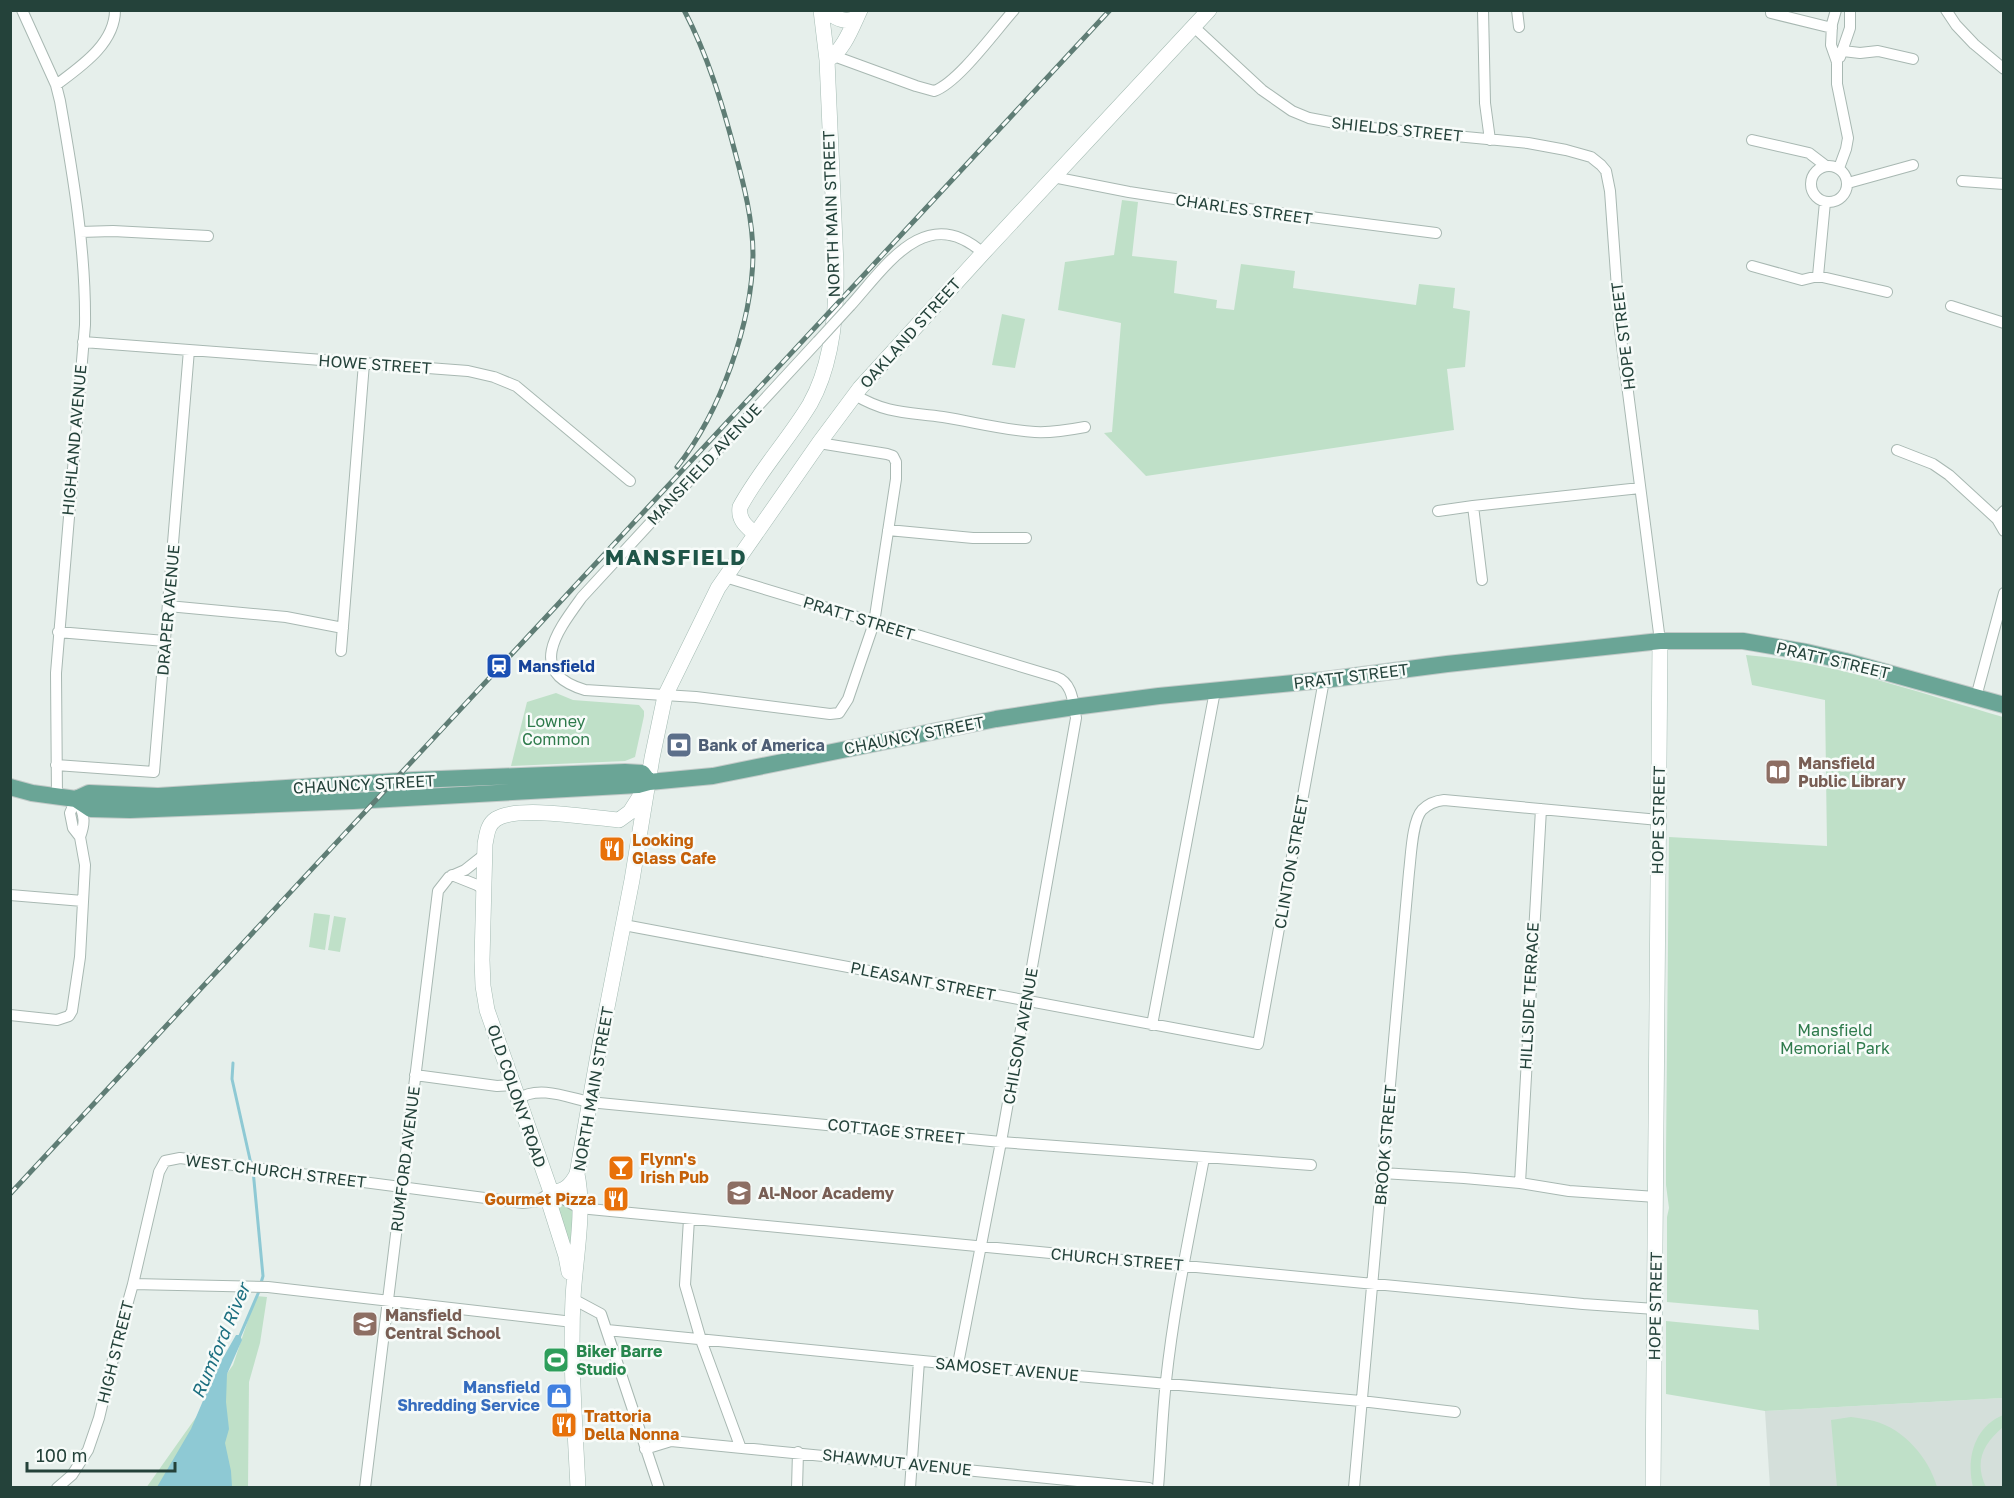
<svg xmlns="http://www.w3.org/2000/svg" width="2014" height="1498" viewBox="0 0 2014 1498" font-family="'Golos Text',sans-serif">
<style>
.built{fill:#d4dfda}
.green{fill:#bfe0c8}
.water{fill:#8ec9d4}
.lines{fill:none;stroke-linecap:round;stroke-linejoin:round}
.stream{stroke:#8ec9d4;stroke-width:3}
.street-casing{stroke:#a8b8b2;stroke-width:12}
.secondary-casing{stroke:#a4bbb3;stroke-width:16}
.primary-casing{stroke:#c2cac8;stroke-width:18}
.street{stroke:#fff;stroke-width:10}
.secondary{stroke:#fff;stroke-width:15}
.primary{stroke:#6aa596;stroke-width:16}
.rail-casing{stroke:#5f7d75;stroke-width:5}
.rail{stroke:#f7fbf9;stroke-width:3;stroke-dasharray:9;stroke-linecap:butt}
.street-bridge-casing{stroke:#a8b8b2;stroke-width:12;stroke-linecap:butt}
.street-bridge{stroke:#fff;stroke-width:10}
.labels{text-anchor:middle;stroke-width:5;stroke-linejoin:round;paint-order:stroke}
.street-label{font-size:16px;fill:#24423a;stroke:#f7fbf9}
.transit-label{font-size:16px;font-weight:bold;fill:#164399;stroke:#f7fbf9;text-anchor:start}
.park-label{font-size:16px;fill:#2d7a4b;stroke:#f7fbf9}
.service-label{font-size:16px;font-weight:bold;fill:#4e5e75;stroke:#f7fbf9;text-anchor:start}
.education-label{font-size:16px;font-weight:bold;fill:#785e54;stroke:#f7fbf9;text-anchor:start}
.food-label{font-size:16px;font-weight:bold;fill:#c56008;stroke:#f7fbf9;text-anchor:start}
.leisure-label{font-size:16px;font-weight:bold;fill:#27864d;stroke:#f7fbf9;text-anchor:start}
.shop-label{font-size:16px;font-weight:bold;fill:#366cbe;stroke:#f7fbf9;text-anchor:end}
.water-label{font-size:18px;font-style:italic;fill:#1c6f80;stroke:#f7fbf9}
.district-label{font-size:22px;font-weight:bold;letter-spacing:1.5px;fill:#1f5548;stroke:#f7fbf9}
</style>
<rect width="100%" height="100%" fill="#e6efeb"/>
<path class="built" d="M2003 1398V1487H1770L1765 1411Z"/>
<path class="green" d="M1122 200 1138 202 1132 256 1177 261 1174 293 1217 300 1216 308 1234 310 1241 264 1295 271 1293 288 1416 305 1419 284 1455 288 1453 308 1470 311 1465 367 1447 369 1454 430 1146 476 1104 433 1112 432 1121 323 1058 310 1065 262 1114 255Z
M1002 314 1025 319 1015 368 992 365Z
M1746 655C1834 662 1919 693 2003 717V1398L1765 1411 1666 1394V1321L1759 1330 1758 1310 1667 1302V1217L1669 1208 1666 1185V1154L1669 837 1827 846 1825 700 1752 685Z
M556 693 573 700 639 705 644 711V716L635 757 625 761 511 766 527 702Z
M314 913 330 915 325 950 309 947Z
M334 916 346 918 340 952 328 950Z
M550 1197 574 1211 573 1251Z
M256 1296 267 1297 260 1343 249 1382 248 1487 146 1488 233 1365Z
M2003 1415V1427C1983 1444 1974 1462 1986 1487H1973C1966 1459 1974 1427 2003 1415Z
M1851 1417C1858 1418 1867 1419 1874 1421 1904 1429 1929 1458 1937 1487H1837L1831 1420Z"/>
<path class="water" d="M236 1335H240L242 1340 227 1374 226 1402 229 1429 225 1443 231 1471 232 1487H157L191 1429 216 1370Z"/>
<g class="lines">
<path class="stream" d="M233 1063 232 1079 251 1164
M253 1170 263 1276 261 1283
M239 1338 260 1289"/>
<g class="street-casing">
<path id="street" d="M22 10 56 85 60 101C73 175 86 250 85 325L56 673 57 797
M1483 10 1485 103 1490 140
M1517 10 1519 27
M1771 10V13L1832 28
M1836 10 1832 24 1831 45 1837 62V84L1848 138 1846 149 1839 168
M1946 10 1956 25 1974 44 2004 69
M1194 27 1262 90 1292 111 1309 118 1351 126 1528 143 1566 150 1591 157 1601 165 1606 171 1610 191 1620 330 1660 641
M1843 51 1860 53 1878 51 1913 59
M834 56 916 86 934 91C958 83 996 30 1014 10
M1840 57 1850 28V10
M56 85C80 67 115 44 115 10
M1752 140 1809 153 1826 166
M1811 184a18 18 0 1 1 36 0a18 18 0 1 1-36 0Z
M1053 177 1129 192 1194 202 1436 233
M1962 181 2004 184
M1848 183 1913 165
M80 232 113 231 208 236
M1752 266 1802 280 1818 276 1887 292
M1818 276 1825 202
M850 306C886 266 926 202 983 253
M1951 306 2004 323
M818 341 582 597C558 630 525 672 585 690L696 697 830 714 839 713 848 699 874 623 896 479V462L893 456 887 454 819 443
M83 342 468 371 494 377 516 386 630 481
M855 395C887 414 907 412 943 417 974 422 1004 430 1035 432 1052 433 1069 430 1085 427
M1897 450 1933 464 1949 475 1997 519
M1473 506 1482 580
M1438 511 1473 506 1640 488
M2004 511 1997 519 2004 531
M888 530 973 538H1026
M725 577 1056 677C1073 683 1073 703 1076 718L1001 1142 958 1364
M168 606 286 617 343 628
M58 632 165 641
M341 651 364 363
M1976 697 2004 593
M56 765 154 772 189 350
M78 803C85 815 85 824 80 837
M452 875 477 885 483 889
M10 895 83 901
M624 925 1258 1044 1324 680
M10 1015 57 1020 69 1016 72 1011 80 957 85 865 80 837 73 828 70 813 76 799
M1152 1025 1215 691
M415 1075 497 1086 512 1085
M518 1099C538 1085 567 1097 589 1102L1001 1142 1311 1165
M1382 1173 1464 1178 1520 1183 1569 1191 1656 1197
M1520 1183 1541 809
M689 1219 685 1285 701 1340 740 1446
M133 1284 159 1172 165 1161 180 1158 523 1203 538 1201 551 1192 579 1208 1583 1304 1655 1309
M573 1299 601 1314 659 1488
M607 1330 1055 1374 1361 1401 1455 1412
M645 1449 671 1441 1149 1488
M57 1488 72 1475 88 1450 99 1418 119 1334 133 1284 268 1287 573 1322
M365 1488 438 891 449 877 465 870 484 855
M797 1488 798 1452
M910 1488 919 1361
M1158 1488C1161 1452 1162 1417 1166 1381 1174 1306 1190 1232 1204 1158
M1354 1488 1409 872C1411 857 1412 821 1422 810 1428 804 1435 801 1444 800L1659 820"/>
</g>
<g class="secondary-casing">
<path id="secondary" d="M824 10C835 17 845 25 857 17
M827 60C843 52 852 27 860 10
M755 534C746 526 738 520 740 507 760 470 789 439 810 404 833 363 837 311 836 265L827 60 821 10
M551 1192C565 1192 571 1185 577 1174
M569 1272 566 1256 548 1199 551 1192 487 1010 483 986 482 960 485 844C487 835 487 825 496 819 517 805 592 818 619 820L630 812 644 790
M578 1488C575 1425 570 1361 573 1298 575 1259 585 1212 577 1174L601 1038 632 880 652 758 665 696 718 588 819 443 860 388 983 253 1209 10
M1653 1488 1660 641"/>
</g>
<g class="primary-casing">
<path id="primary" d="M10 787 32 793 76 799 91 809 130 810 353 801 638 785 649 782 713 776 996 719 1074 707 1159 696 1324 680 1447 664 1660 641H1743L1806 652 1845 661 2004 705
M76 799 89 793 158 796 414 780 625 772 642 773 649 782"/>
</g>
<use href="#street" class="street"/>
<use href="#secondary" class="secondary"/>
<use href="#primary" class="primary"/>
<g class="rail-casing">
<path id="rail" d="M677 467C720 413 752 324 753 255 753 221 744 185 735 152 722 103 708 56 684 10
M10 1194 1110 10"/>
</g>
<use href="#rail" class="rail"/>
<g class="street-bridge-casing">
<path id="street-bridge" d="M818 341 850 306"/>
</g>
<use href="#street-bridge" class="street-bridge"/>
</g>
<defs>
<g id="station-square" transform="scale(1.35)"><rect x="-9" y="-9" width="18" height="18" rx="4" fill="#1a4fb4" stroke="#f7fbf9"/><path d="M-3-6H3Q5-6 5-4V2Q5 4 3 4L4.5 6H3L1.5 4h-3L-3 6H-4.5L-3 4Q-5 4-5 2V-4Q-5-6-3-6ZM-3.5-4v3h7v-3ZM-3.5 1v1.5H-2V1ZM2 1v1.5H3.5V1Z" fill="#fff"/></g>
<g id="bank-square" transform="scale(1.35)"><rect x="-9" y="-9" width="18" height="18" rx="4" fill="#5c6f8a" stroke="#f7fbf9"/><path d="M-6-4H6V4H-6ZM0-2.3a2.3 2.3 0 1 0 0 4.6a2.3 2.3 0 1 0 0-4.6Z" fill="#fff"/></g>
<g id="library-square" transform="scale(1.35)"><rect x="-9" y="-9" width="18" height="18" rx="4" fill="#8d6e63" stroke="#f7fbf9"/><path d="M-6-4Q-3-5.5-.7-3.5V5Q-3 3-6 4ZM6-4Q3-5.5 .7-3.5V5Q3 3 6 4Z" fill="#fff"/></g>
<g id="restaurant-square" transform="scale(1.35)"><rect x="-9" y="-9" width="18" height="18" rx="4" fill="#e8710a" stroke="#f7fbf9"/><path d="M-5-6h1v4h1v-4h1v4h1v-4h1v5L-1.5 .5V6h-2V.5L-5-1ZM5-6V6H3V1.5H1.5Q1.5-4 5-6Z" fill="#fff"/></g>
<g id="bar-square" transform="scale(1.35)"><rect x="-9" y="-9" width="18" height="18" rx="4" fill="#e8710a" stroke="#f7fbf9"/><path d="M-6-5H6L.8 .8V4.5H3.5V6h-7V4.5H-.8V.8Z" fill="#fff"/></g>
<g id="school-square" transform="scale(1.35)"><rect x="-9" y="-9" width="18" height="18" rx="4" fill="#8d6e63" stroke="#f7fbf9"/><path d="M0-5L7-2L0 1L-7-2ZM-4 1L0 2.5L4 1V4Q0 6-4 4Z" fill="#fff"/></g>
<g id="stadium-square" transform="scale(1.35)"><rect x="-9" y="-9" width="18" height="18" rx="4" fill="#2e9e5b" stroke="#f7fbf9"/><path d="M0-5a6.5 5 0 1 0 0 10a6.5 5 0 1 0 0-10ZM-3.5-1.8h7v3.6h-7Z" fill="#fff"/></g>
<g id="shop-square" transform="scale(1.35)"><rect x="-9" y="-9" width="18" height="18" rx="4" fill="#3f7fe0" stroke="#f7fbf9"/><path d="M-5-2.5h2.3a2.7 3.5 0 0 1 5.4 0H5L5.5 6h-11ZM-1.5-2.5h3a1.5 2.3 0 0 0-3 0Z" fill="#fff"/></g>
</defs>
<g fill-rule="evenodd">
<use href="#station-square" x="499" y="666"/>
<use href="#bank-square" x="679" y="745"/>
<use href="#library-square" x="1778" y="772"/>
<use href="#restaurant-square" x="612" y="849"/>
<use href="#bar-square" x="621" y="1168"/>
<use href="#school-square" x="739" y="1193"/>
<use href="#restaurant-square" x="616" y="1199"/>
<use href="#school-square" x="365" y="1324"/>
<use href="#stadium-square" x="556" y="1360"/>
<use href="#shop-square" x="559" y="1396"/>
<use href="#restaurant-square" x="564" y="1425"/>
</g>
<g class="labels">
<g class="street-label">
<text transform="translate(1397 129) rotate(6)" y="6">SHIELDS STREET</text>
<text transform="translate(1244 209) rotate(8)" y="6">CHARLES STREET</text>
<text transform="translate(831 214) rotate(-92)" y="6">NORTH MAIN STREET</text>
<text transform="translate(910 333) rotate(-48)" y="6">OAKLAND STREET</text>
<text transform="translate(1623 336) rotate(-97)" y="6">HOPE STREET</text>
<text transform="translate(375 364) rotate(4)" y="6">HOWE STREET</text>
<text transform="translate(74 440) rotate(-85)" y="6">HIGHLAND AVENUE</text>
<text transform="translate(704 464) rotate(-47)" y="6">MANSFIELD AVENUE</text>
<text transform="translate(168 610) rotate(-85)" y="6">DRAPER AVENUE</text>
<text transform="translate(859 618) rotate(17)" y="6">PRATT STREET</text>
<text transform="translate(1833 660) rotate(13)" y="6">PRATT STREET</text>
<text transform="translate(1351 676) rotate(-7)" y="6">PRATT STREET</text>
<text transform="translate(914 735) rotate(-11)" y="6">CHAUNCY STREET</text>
<text transform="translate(364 784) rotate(-3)" y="6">CHAUNCY STREET</text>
<text transform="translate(1658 820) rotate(-89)" y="6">HOPE STREET</text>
<text transform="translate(1291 862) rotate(-80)" y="6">CLINTON STREET</text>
<text transform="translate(923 981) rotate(11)" y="6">PLEASANT STREET</text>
<text transform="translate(1529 996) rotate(-87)" y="6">HILLSIDE TERRACE</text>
<text transform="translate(1020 1036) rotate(-80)" y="6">CHILSON AVENUE</text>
<text transform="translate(593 1089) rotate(-80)" y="6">NORTH MAIN STREET</text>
<text transform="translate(517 1096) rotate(71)" y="6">OLD COLONY ROAD</text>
<text transform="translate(896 1131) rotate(6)" y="6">COTTAGE STREET</text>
<text transform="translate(1385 1145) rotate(-85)" y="6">BROOK STREET</text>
<text transform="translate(405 1159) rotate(-83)" y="6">RUMFORD AVENUE</text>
<text transform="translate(276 1171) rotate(7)" y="6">WEST CHURCH STREET</text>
<text transform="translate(1117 1259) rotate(5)" y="6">CHURCH STREET</text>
<text transform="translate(1655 1306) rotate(-89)" y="6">HOPE STREET</text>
<text transform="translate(115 1352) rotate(-76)" y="6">HIGH STREET</text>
<text transform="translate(1007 1369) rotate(5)" y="6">SAMOSET AVENUE</text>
<text transform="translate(897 1462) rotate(6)" y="6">SHAWMUT AVENUE</text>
</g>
<g class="transit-label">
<text x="518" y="672">Mansfield</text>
</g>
<g class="park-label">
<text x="556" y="727">Lowney<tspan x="556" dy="18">Common</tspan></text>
<text x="1835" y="1036">Mansfield<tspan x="1835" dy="18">Memorial Park</tspan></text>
</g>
<g class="service-label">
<text x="698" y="751">Bank of America</text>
</g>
<g class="education-label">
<text x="1798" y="769">Mansfield<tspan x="1798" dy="18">Public Library</tspan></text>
<text x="758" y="1199">Al-Noor Academy</text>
<text x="385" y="1321">Mansfield<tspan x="385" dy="18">Central School</tspan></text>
</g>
<g class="food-label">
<text x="632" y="846">Looking<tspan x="632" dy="18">Glass Cafe</tspan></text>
<text x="640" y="1165">Flynn's<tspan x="640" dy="18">Irish Pub</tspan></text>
<text x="596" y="1205" text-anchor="end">Gourmet Pizza</text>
<text x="584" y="1422">Trattoria<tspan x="584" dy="18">Della Nonna</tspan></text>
</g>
<g class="leisure-label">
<text x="576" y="1357">Biker Barre<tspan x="576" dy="18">Studio</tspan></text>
</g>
<g class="shop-label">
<text x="540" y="1393">Mansfield<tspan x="540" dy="18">Shredding Service</tspan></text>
</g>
<g class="water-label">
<text transform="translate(221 1341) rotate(-67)" y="6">Rumford River</text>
</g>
<g class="district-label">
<text x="676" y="565">MANSFIELD</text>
</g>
</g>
<rect width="2014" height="1498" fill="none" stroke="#24423a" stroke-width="24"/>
<path d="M27 1462v9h148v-9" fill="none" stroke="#24423a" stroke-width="3"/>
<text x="36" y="1462" font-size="18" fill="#24423a" stroke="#f7fbf9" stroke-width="4.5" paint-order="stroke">100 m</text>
</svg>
